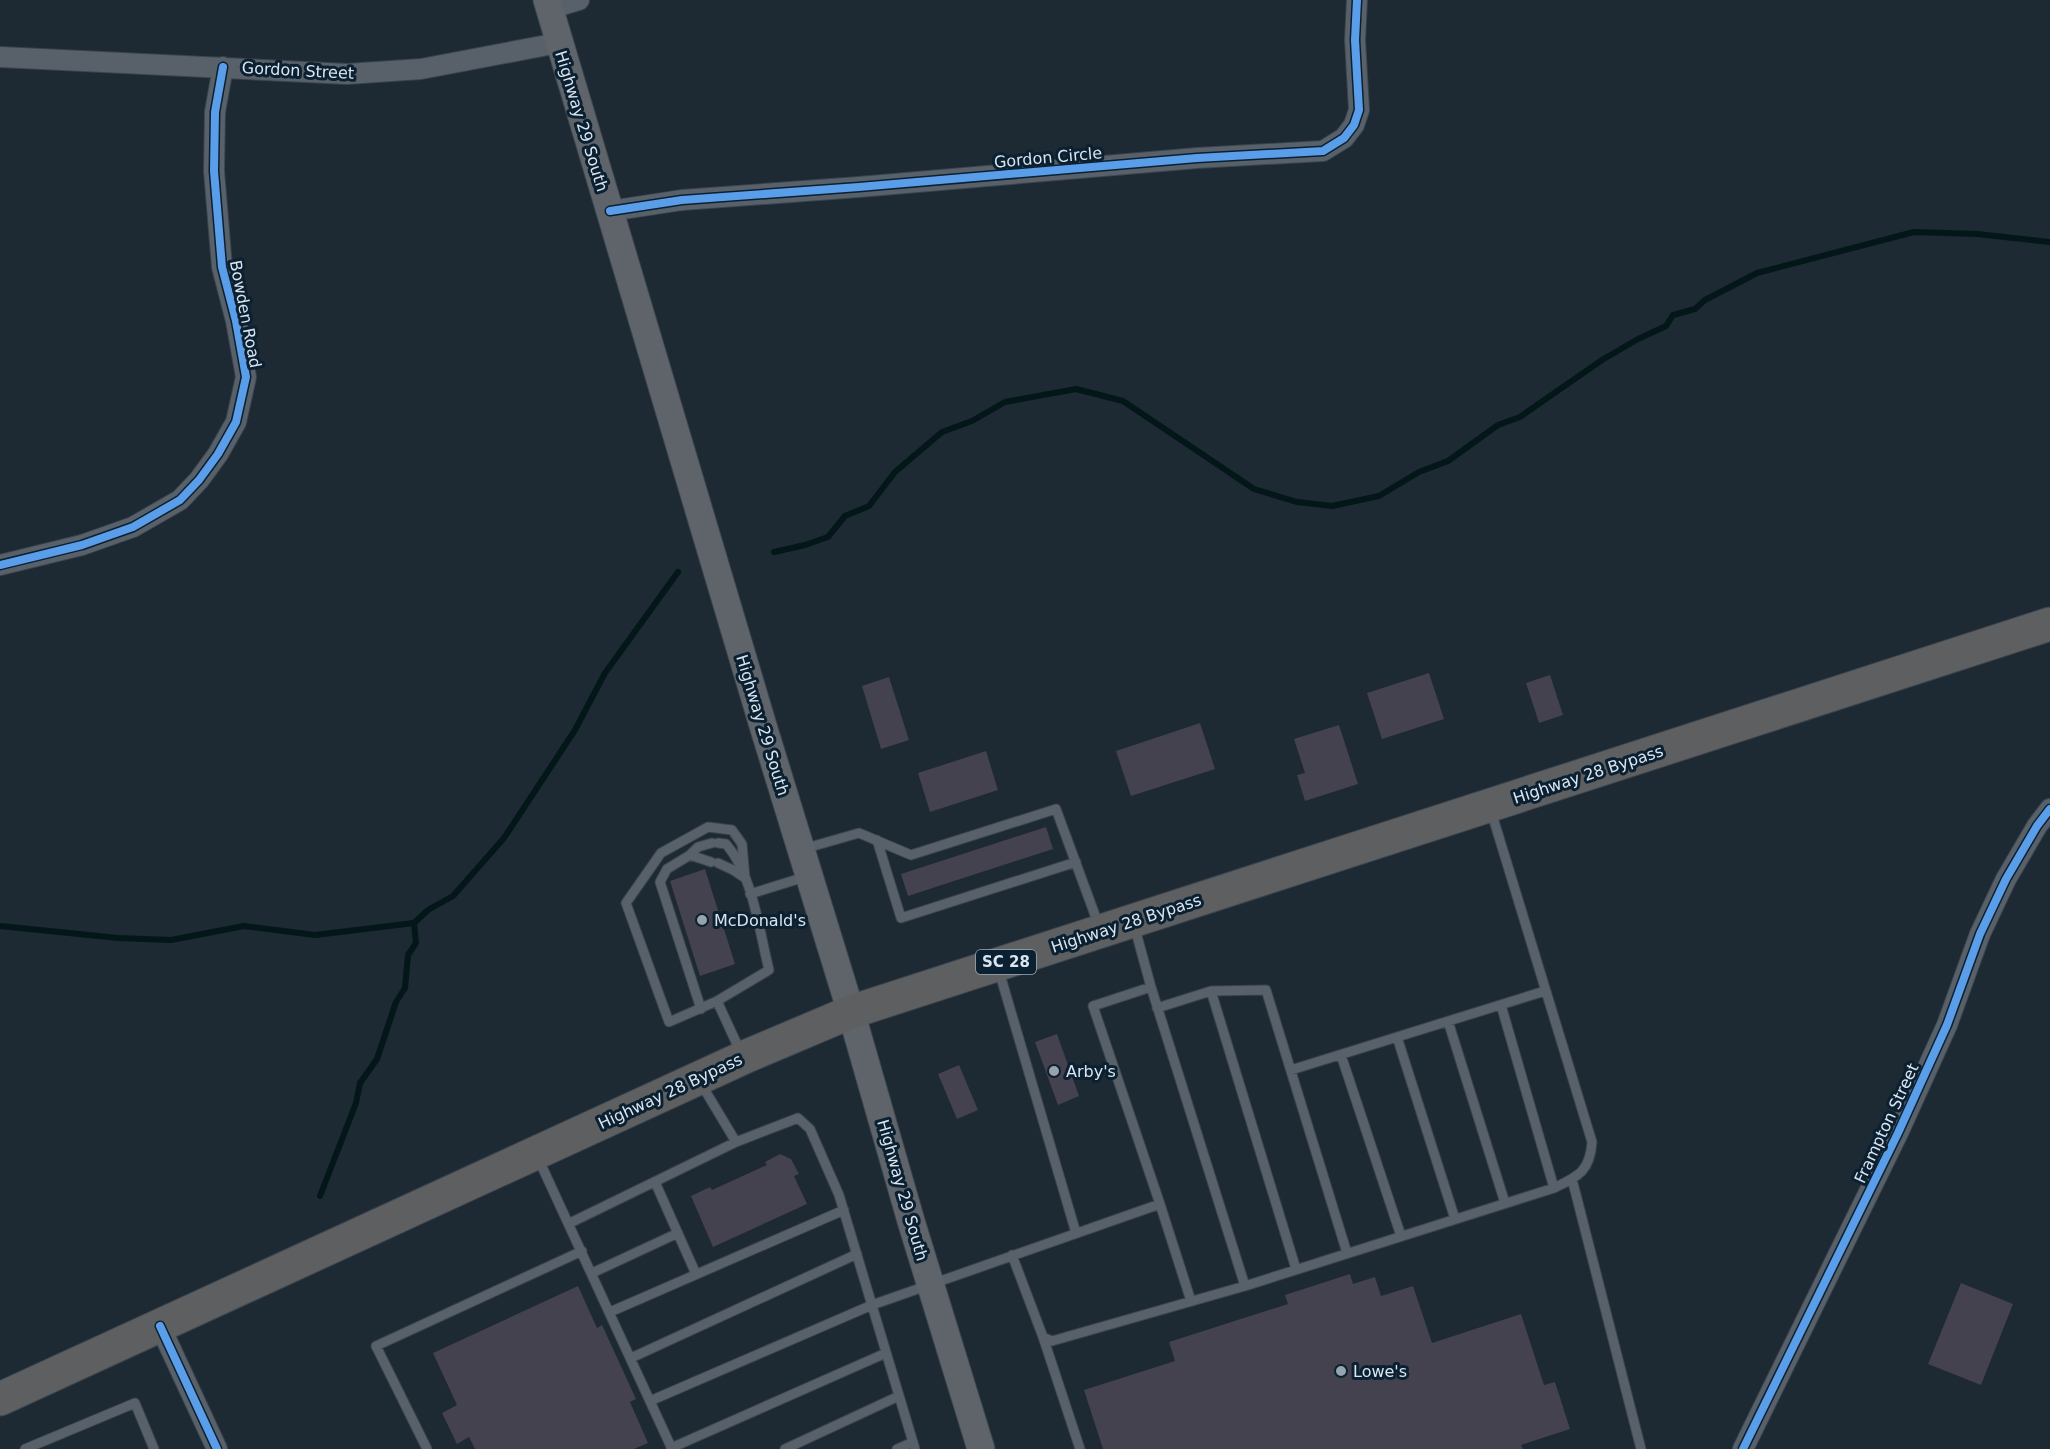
<svg xmlns="http://www.w3.org/2000/svg" width="2050" height="1449" viewBox="0 0 2050 1449" font-family="'DejaVu Sans',sans-serif">
<style>
.lines{fill:none;stroke-linecap:round;stroke-linejoin:round}
.stream{stroke:#031718;stroke-width:6}
.building{fill:#44424f}
.lane-casing{stroke:#3b444d;stroke-width:11}
.street-casing{stroke:#3b444d;stroke-width:22}
.secondary-casing{stroke:#3b444d;stroke-width:29}
.highway-casing{stroke:#3b444d;stroke-width:35}
.lane{stroke:#586169;stroke-width:9}
.street{stroke:#586169;stroke-width:20}
.secondary{stroke:#5e6469;stroke-width:27}
.highway{stroke:#5e5f61;stroke-width:33}
.cycleway-casing{stroke:#0b2030;stroke-width:11}
.cycleway{stroke:#5a9eea;stroke-width:8}
.poi-dot{fill:#97a3ae;stroke:#0b2030;stroke-width:2}
.labels{text-anchor:middle;stroke-width:6;stroke-linejoin:round;paint-order:stroke}
.shield{fill:#0b2030;stroke:#9baab7;stroke-width:1.5}
.shield-label{font-size:15px;font-weight:bold;fill:#d9e5f1}
.street-label{font-size:16px;fill:#d9e5f1;stroke:#0b2030}
.poi-label{font-size:16px;fill:#d9e5f1;stroke:#0b2030;text-anchor:start}
</style>
<rect width="100%" height="100%" fill="#1d2933"/>
<g class="lines">
<path class="stream" d="M774 552 805 545 828 537 845 516 869 506 895 472 942 432 972 421 1005 402 1076 389 1123 401 1254 489 1297 502 1332 506 1379 496 1419 472 1448 461 1498 425 1520 417 1602 360 1638 339 1666 326 1673 315 1695 309 1705 300 1757 273 1914 232 1977 234 2050 242
M0 926 118 938 171 940 244 926 315 935 414 923 428 910 453 896 504 838 575 730 605 673 678 572
M320 1196 356 1103 360 1083 377 1059 396 1002 405 988 408 955 416 943 414 923"/>
</g>
<path class="building" d="M1429 673 1444 719 1382 739 1367 693Z
M1550 675 1563 715 1539 723 1526 683Z
M889 677 909 740 881 749 862 686Z
M1200 723 1215 769 1131 796 1116 751Z
M1339 725 1358 784 1305 801 1297 775 1305 773 1294 739Z
M986 751 998 790 930 812 918 773Z
M1046 827 1053 849 908 896 901 874Z
M705 869 735 964 700 976 670 881Z
M1057 1034 1079 1096 1058 1105 1035 1042Z
M959 1065 978 1110 957 1119 938 1074Z
M780 1154 791 1159 799 1174 794 1176 807 1204 713 1247 691 1196 710 1187 712 1190 767 1165 765 1162Z
M1350 1274 1353 1284 1375 1277 1381 1296 1413 1286 1432 1343 1521 1314 1544 1385 1555 1382 1570 1429 1521 1445 1523 1449H1103L1084 1390 1175 1361 1169 1342 1288 1304 1285 1295Z
M1961 1283 2013 1304 1981 1385 1928 1364Z
M578 1286 597 1328 602 1325 636 1399 630 1402 648 1443 634 1449H475L469 1437 457 1444 442 1413 457 1405 433 1353Z"/>
<g class="lines">
<g class="lane-casing">
<path id="lane" d="M877 840 901 918 1076 862
M803 849 859 833 911 855 1056 809 1099 926
M690 855 711 862
M718 863 733 870 745 878
M750 894 808 876
M1134 925 1151 987
M999 971 1076 1233
M1211 991 1296 1269
M717 1001 769 970C759 930 753 875 726 844L718 843
M1501 1005 1554 1188
M1157 1008 1211 991 1266 990 1347 1253
M701 1009 660 882 667 869 690 855 698 847 712 843
M1448 1021 1505 1203
M1397 1037 1455 1219
M741 1053 717 1001 669 1022 626 903 661 853 708 827 732 830 742 844 745 878
M1341 1055 1401 1236
M1291 1070 1545 991
M700 1082 736 1142 798 1118 810 1129 839 1195 915 1449
M538 1158 672 1449
M1572 1179 1641 1449
M655 1182 696 1274
M1160 1204 1191 1301
M570 1223 736 1142
M1012 1255 1043 1337 1052 1341 1245 1286
M592 1273 678 1233
M610 1312 844 1210
M1043 1337 1080 1449
M631 1358 857 1254
M650 1401 872 1305 1160 1204 1093 1006 1151 987 1245 1286 1554 1188C1579 1176 1590 1171 1592 1142L1491 811
M671 1448 886 1353
M25 1449 135 1403 154 1449
M427 1449 376 1346 582 1251
M785 1449 899 1396
M897 1449 913 1442"/>
</g>
<g class="street-casing">
<path id="street" d="M549 9 579 0
M0 57 347 74 421 69 558 43
M610 211 682 200 859 187 1197 158 1323 151 1344 138 1354 125 1359 110 1355 40 1357 0
M0 565 82 545 133 527 180 500 199 480 218 454 236 422 246 377 236 321 222 267 214 171 215 112 223 67
M160 1326 217 1449
M1743 1449 1898 1133 1947 1025 1980 934 2006 879 2037 826 2050 809"/>
</g>
<g class="secondary-casing">
<path id="secondary" d="M547 0 764 729 851 1012 911 1221 981 1449"/>
</g>
<g class="highway-casing">
<path id="highway" d="M0 1399 747 1056 851 1012 2050 624"/>
</g>
<use href="#lane" class="lane"/>
<use href="#street" class="street"/>
<use href="#secondary" class="secondary"/>
<use href="#highway" class="highway"/>
<g class="cycleway-casing">
<path id="cycleway" d="M610 211 682 200 859 187 1197 158 1323 151 1344 138 1354 125 1359 110 1355 40 1357 0
M0 565 82 545 133 527 180 500 199 480 218 454 236 422 246 377 236 321 222 267 214 171 215 112 223 67
M160 1326 217 1449
M1743 1449 1898 1133 1947 1025 1980 934 2006 879 2037 826 2050 809"/>
</g>
<use href="#cycleway" class="cycleway"/>
</g>
<g class="poi-dot">
<circle cx="702" cy="920" r="6"/>
<circle cx="1054" cy="1071" r="6"/>
<circle cx="1341" cy="1371" r="6"/>
</g>
<g class="labels">
<rect class="shield" x="976" y="950" width="60" height="24" rx="4.5"/>
<g class="shield-label">
<text x="1006" y="967">SC 28</text>
</g>
<g class="street-label">
<text transform="translate(298 70) rotate(3)" y="6">Gordon Street</text>
<text transform="translate(582 121) rotate(73)" y="6">Highway 29 South</text>
<text transform="translate(1048 157) rotate(-5)" y="6">Gordon Circle</text>
<text transform="translate(246 314) rotate(79)" y="6">Bowden Road</text>
<text transform="translate(763 725) rotate(73)" y="6">Highway 29 South</text>
<text transform="translate(1588 774) rotate(-18)" y="6">Highway 28 Bypass</text>
<text transform="translate(1126 923) rotate(-18)" y="6">Highway 28 Bypass</text>
<text transform="translate(670 1091) rotate(-25)" y="6">Highway 28 Bypass</text>
<text transform="translate(1886 1123) rotate(-65)" y="6">Frampton Street</text>
<text transform="translate(903 1190) rotate(74)" y="6">Highway 29 South</text>
</g>
<g class="poi-label">
<text x="714" y="926">McDonald's</text>
<text x="1066" y="1077">Arby's</text>
<text x="1353" y="1377">Lowe's</text>
</g>
</g>
</svg>
